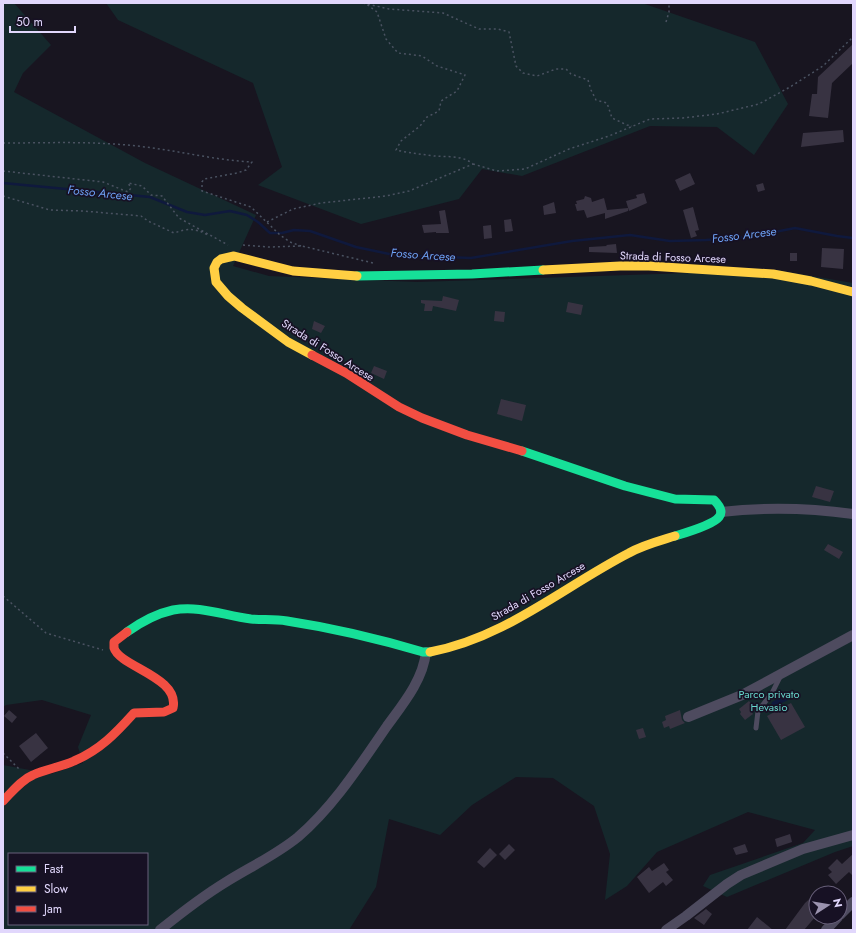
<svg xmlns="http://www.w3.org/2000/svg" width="856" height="933" viewBox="0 0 856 933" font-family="Jost,sans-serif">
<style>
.green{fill:#15282c;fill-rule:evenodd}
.water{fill:#0f193d}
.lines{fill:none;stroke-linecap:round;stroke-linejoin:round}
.stream{stroke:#0f193d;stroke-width:2.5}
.building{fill:#383342}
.path{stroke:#4a5261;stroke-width:1.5;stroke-dasharray:2 3;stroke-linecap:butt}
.lane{stroke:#4e4b5f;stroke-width:5}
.street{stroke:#4e4b5f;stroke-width:10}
.fast{stroke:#16e098;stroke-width:9}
.slow{stroke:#ffcf43;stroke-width:9}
.jam{stroke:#f24e42;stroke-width:9}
.labels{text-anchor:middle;stroke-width:3.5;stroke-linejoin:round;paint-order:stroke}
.street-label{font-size:11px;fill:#e1d7fc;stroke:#171124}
.park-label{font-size:11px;fill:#68d7cc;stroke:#171124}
.water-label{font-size:12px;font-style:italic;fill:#6da1f4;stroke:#171124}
</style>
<rect width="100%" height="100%" fill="#181520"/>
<path class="green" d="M3 3H14L51 45 23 73 14 92 145 163 256 215 233 266 269 276 417 282 776 270 853 283V846L835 852 727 897 703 886 710 875 803 843 815 830 748 812 657 852 627 886 605 900 610 854 594 806 553 778 516 777 472 805 440 835 389 819 376 887 349 930H3V765L51 774 83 763 78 747 91 715 42 700 6 705 3 707ZM9 854H147V924H9Z
M106 3H642L755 42 788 104 754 155 717 127 650 126 522 176 482 169 459 199 361 224 258 185 282 167 253 83 118 20Z"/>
<path class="water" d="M785 695 788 700 770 709 772 702Z"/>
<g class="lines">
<path class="stream" d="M3 183 150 197 187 212 205 215 230 211 247 215 258 222 270 233H282L294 230 310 231 356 247 394 255 471 258 572 241 630 235 670 241 706 240 749 237 795 228 837 236 853 238"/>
</g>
<path class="building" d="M853 44V63L832 83 828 118 809 116 812 94H817L818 77Z
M843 130 844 142 801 147 803 133Z
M690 173 695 184 680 191 675 180Z
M763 183 765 190 758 192 756 185Z
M644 193 647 203 629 211 626 201 637 198 636 195Z
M585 196 591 198 592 202 604 198 607 210 628 208V211L605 219V213L587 218 584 210 577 211 575 204H577L576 201 584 199Z
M554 202 556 213 544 215 543 206Z
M693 207 699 230 695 231 697 236 691 238 683 210Z
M445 210 449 233H436V232L424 233 422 225 441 224 439 211Z
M511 219 513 231 505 232 504 220Z
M491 225 492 238 484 239 483 226Z
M616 244 617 253 589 252V247L607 246 606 245Z
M822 248 844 249 843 269 821 267Z
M790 253H797V261H790Z
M443 296 459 300 456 311 433 306 432 311H424L425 304 421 303V300L442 301Z
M568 302 583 305 581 315 566 312Z
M495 311 505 312 504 322 494 321Z
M314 321 325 326 321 333 312 329Z
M374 366 387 371 384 379 371 373Z
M501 399 526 405 522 421 497 414Z
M816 486 834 491 830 502 812 497Z
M828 544 843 552 839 559 824 550Z
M749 701 755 708 751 711 753 714 745 720 740 714 741 712 739 709Z
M791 703 805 727 781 740 767 716Z
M9 710 17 717 12 723 4 716Z
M680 710 682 720 685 723 670 729 669 726 664 728 662 722 666 720 665 716Z
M643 728 646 737 639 739 636 730Z
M36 733 48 748 31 762 19 746Z
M790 834 792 842 777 847 775 839Z
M509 844 515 850 505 860 499 854Z
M745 844 748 852 736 855 733 848Z
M490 848 497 855 484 868 477 862Z
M853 854V876L849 872 836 884 828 875 832 872 828 868 837 859 842 864Z
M664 863 669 870 666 872 673 880 666 886 663 882 649 893 637 877 649 867 652 871Z
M816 893V905L812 909 816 913V916L804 930H785L805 903Z
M706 909 712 914 704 925 694 918Z
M757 917 773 930H747Z"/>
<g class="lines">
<path class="path" d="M225 3H230
M363 3 389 9 443 13 479 29H498L509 32 516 66 523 73 537 76 556 69H566L571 74 588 80 591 90 596 100 607 103 612 118 627 125 632 126
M666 22 669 12V3
M3 143C48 143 93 141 137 146 176 150 213 160 252 162L246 170 237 173 204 179 202 182V191L251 207 280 235 290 242 301 246
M473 164 497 171 525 169 569 149 609 136 650 119 683 118 717 114 759 104 790 87 823 66 853 37
M3 171 103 182 128 192 131 188 128 183 142 186 151 195 162 196 179 218 228 245
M3 196 50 210 83 211 141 216 148 221 174 233C189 228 194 228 208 235
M267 222 293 209 321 203 386 196 409 191 473 164C462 155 447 157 434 156 421 154 409 153 396 150L401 141 420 126 427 117 439 111 441 101 457 91 465 75 437 66 422 56 398 53 386 39 377 12 365 3
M243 245 269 247 302 246 373 263
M3 596 46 633 103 650
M3 753 20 770"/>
<path class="lane" d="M756 728 758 711 772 693 780 677"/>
<path class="street" d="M721 512C765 507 809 508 853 514
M688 717 742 695 853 635
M840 915 853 902
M160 930C181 913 203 896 226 882 250 867 276 855 298 837 334 806 360 765 387 726 403 704 423 680 426 652
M666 930 686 916 727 884 741 875 803 849 853 835
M826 930 838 917"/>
<path class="fast" d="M357 276 472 274 543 270
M522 451 625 486 675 499 714 500C718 504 724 511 719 517 713 525 685 533 675 536
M127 632C141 622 155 614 173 610 200 605 225 616 251 619 263 620 275 619 287 621 333 628 379 639 423 652H430"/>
<path class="slow" d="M543 270 620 266H649L773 274 811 281 853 292
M312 355 288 342 242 308 228 296 216 282 214 268 217 262 221 259 234 256 293 271 357 276
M430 652C505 638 563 587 629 553 643 545 659 541 675 536"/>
<path class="jam" d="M312 355 346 373 399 407 422 418 467 435 522 451
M3 801C12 792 21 780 33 775 46 769 61 767 74 761 100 750 116 733 134 713L164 712 173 708C180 677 120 667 114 648 114 648 114 643 114 642L127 632"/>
</g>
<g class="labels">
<g class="street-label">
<text transform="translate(673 257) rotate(2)" y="4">Strada di Fosso Arcese</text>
<text transform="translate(328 350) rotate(32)" y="4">Strada di Fosso Arcese</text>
<text transform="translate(538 591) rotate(-30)" y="4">Strada di Fosso Arcese</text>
</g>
<g class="park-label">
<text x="769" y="698">Parco privato<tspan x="769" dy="13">Hevasio</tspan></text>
</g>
<g class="water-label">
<text transform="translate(100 193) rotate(6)" y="4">Fosso Arcese</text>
<text transform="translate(744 235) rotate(-7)" y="4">Fosso Arcese</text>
<text transform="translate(423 255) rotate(4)" y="4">Fosso Arcese</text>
</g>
</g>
<rect width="856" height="933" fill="none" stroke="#e1d7fc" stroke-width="8"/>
<rect x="8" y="853" width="140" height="72" fill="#171124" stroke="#68607a"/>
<rect x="16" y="866" width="20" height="6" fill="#16e098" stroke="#68607a"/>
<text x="44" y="873" font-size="12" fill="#e1d7fc">Fast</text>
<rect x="16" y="886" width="20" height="6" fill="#ffcf43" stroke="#68607a"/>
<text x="44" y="893" font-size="12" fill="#e1d7fc">Slow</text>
<rect x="16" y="906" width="20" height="6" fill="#f24e42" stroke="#68607a"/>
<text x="44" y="913" font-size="12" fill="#e1d7fc">Jam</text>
<g transform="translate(828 905) rotate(78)"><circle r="19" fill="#171124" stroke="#68607a"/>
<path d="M0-3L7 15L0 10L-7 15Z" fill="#9b93af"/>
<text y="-6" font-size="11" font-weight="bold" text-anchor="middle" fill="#e1d7fc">N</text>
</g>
<path d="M10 26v6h65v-6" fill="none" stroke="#e1d7fc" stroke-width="2"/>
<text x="16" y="26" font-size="12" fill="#e1d7fc" stroke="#171124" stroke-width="3" paint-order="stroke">50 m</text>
</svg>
